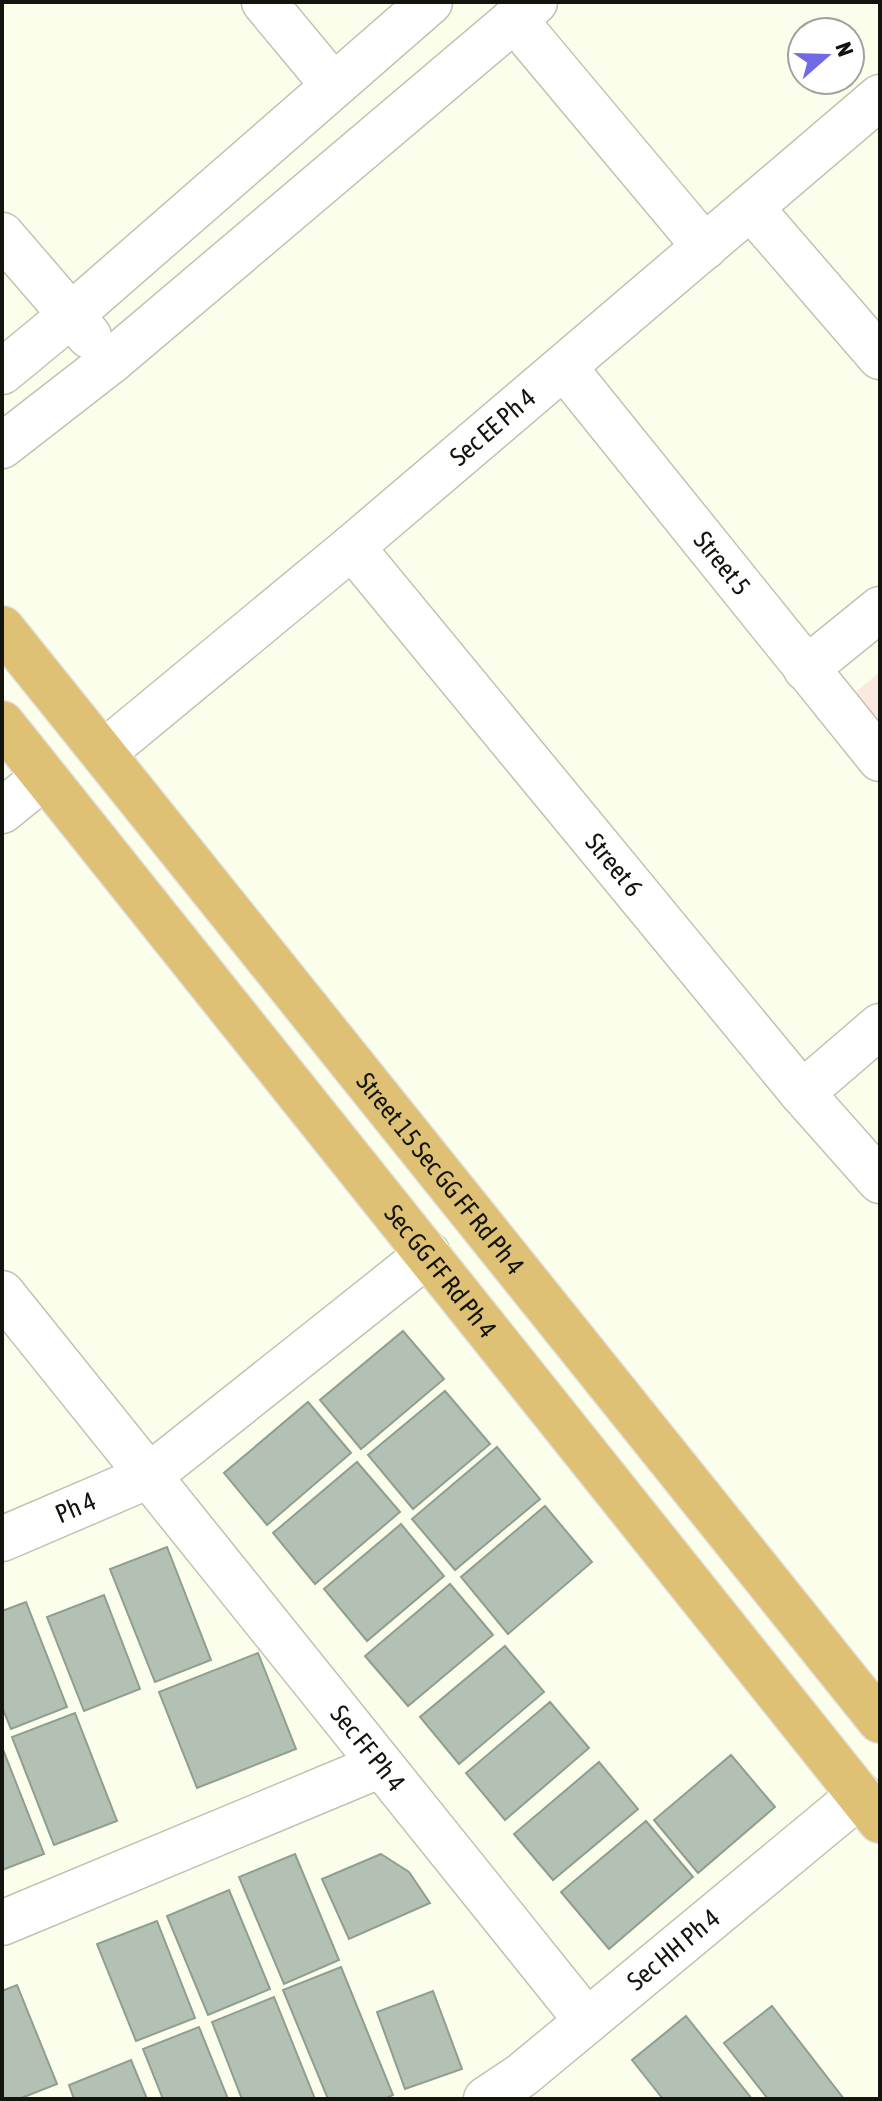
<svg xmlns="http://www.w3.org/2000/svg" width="882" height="2101" viewBox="0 0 882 2101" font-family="'Asap Condensed',sans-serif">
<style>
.green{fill:#fbe8de}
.building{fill:#b2c1b4;stroke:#8f9e91;stroke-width:2}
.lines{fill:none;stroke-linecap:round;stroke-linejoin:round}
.minor-casing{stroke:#c0c3b1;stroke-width:47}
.major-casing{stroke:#e3e3e2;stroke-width:47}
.minor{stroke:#fff;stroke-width:44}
.major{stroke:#dfc176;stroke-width:44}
.labels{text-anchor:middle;stroke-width:7;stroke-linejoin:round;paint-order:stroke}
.street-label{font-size:26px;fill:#13140d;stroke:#fff}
</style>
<rect width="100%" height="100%" fill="#fafeeb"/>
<path class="green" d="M880 672V722L856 692Z"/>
<path class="building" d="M403 1331 444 1379 361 1449 320 1400Z
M445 1391 490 1444 413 1509 368 1455Z
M308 1402 351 1453 267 1525 224 1473Z
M497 1447 540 1499 455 1570 412 1519Z
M357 1462 400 1512 315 1584 273 1533Z
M545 1506 592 1562 508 1634 461 1577Z
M401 1524 444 1576 367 1641 324 1589Z
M167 1547 211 1660 155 1682 110 1569Z
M450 1584 493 1635 408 1706 365 1656Z
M104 1595 140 1689 84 1711 47 1617Z
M26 1602 67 1707 11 1729 2 1707V1611Z
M505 1646 544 1692 459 1764 420 1717Z
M258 1653 296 1749 197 1788 159 1692Z
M550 1702 589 1748 505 1820 466 1773Z
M75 1713 117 1821 54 1845 12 1737Z
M2 1747 44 1854 2 1870Z
M731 1755 775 1807 698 1873 654 1820Z
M599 1762 638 1809 553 1880 514 1834Z
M646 1821 693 1877 609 1949 561 1892Z
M295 1854 339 1960 284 1984 239 1877Z
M381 1854 409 1872 430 1903 349 1939 322 1879Z
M229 1890 270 1989 208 2015 167 1916Z
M157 1921 195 2018 136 2041 97 1944Z
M341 1967 393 2095 384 2099H328L283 1990Z
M17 1985 57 2084 19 2099H2V1991Z
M433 1991 462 2069 405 2089 377 2012Z
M274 1997 315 2099H242L212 2022Z
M772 2006 844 2099H768L724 2043Z
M686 2016 752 2099H663L632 2060Z
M199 2027 228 2099H163L143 2049Z
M131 2060 147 2099H74L69 2085Z"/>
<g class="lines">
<g class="minor-casing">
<g id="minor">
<path d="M264 2 333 85"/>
<path d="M514 19 705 247"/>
<path d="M751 208 880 357"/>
<path d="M2 235 89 336"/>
<path id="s1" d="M564 367 880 759"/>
<path d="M2 372 71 315 430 2"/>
<path d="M2 446 110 362 535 2"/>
<path id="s2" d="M352 547 802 1093 880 1181"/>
<path d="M806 669 880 609"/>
<path id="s3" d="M103 753 352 547 880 97"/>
<path d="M2 811 44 777"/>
<path d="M802 1093 880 1026"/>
<path id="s4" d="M2 1293 587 2021"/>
<path id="s5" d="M2 1539 149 1476 428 1254"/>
<path d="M2 1923 381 1765"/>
<path id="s6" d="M486 2099 522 2075 860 1795"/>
</g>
</g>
<g class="major-casing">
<g id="major">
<path id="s7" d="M2 628 880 1721"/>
<path id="s8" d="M2 723 880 1821"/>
</g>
</g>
<use href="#minor" class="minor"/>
<use href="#major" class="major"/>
</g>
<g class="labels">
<g class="street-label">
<text dy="9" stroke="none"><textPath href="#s3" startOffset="508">Sec EE Ph 4</textPath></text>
<text dy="9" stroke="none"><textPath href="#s1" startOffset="252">Street 5</textPath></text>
<text dy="9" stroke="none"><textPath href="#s2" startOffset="412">Street 6</textPath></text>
<text dy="9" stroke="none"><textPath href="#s7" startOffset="700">Street 15 Sec GG FF Rd Ph 4</textPath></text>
<text dy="9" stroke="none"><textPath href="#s8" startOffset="702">Sec GG FF Rd Ph 4</textPath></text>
<text dy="9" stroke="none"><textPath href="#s5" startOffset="80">Ph 4</textPath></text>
<text dy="9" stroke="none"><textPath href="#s4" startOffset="584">Sec FF Ph 4</textPath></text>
<text dy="9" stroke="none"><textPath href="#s6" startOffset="240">Sec HH Ph 4</textPath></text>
</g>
</g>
<rect width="882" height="2101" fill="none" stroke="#13140d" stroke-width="8"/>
<g transform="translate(826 56) rotate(70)"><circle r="38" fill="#ffffff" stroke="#a1a19e" stroke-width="2"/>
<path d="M0-6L14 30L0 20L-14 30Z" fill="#726ae5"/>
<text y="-12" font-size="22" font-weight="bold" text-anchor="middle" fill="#13140d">N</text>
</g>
</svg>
